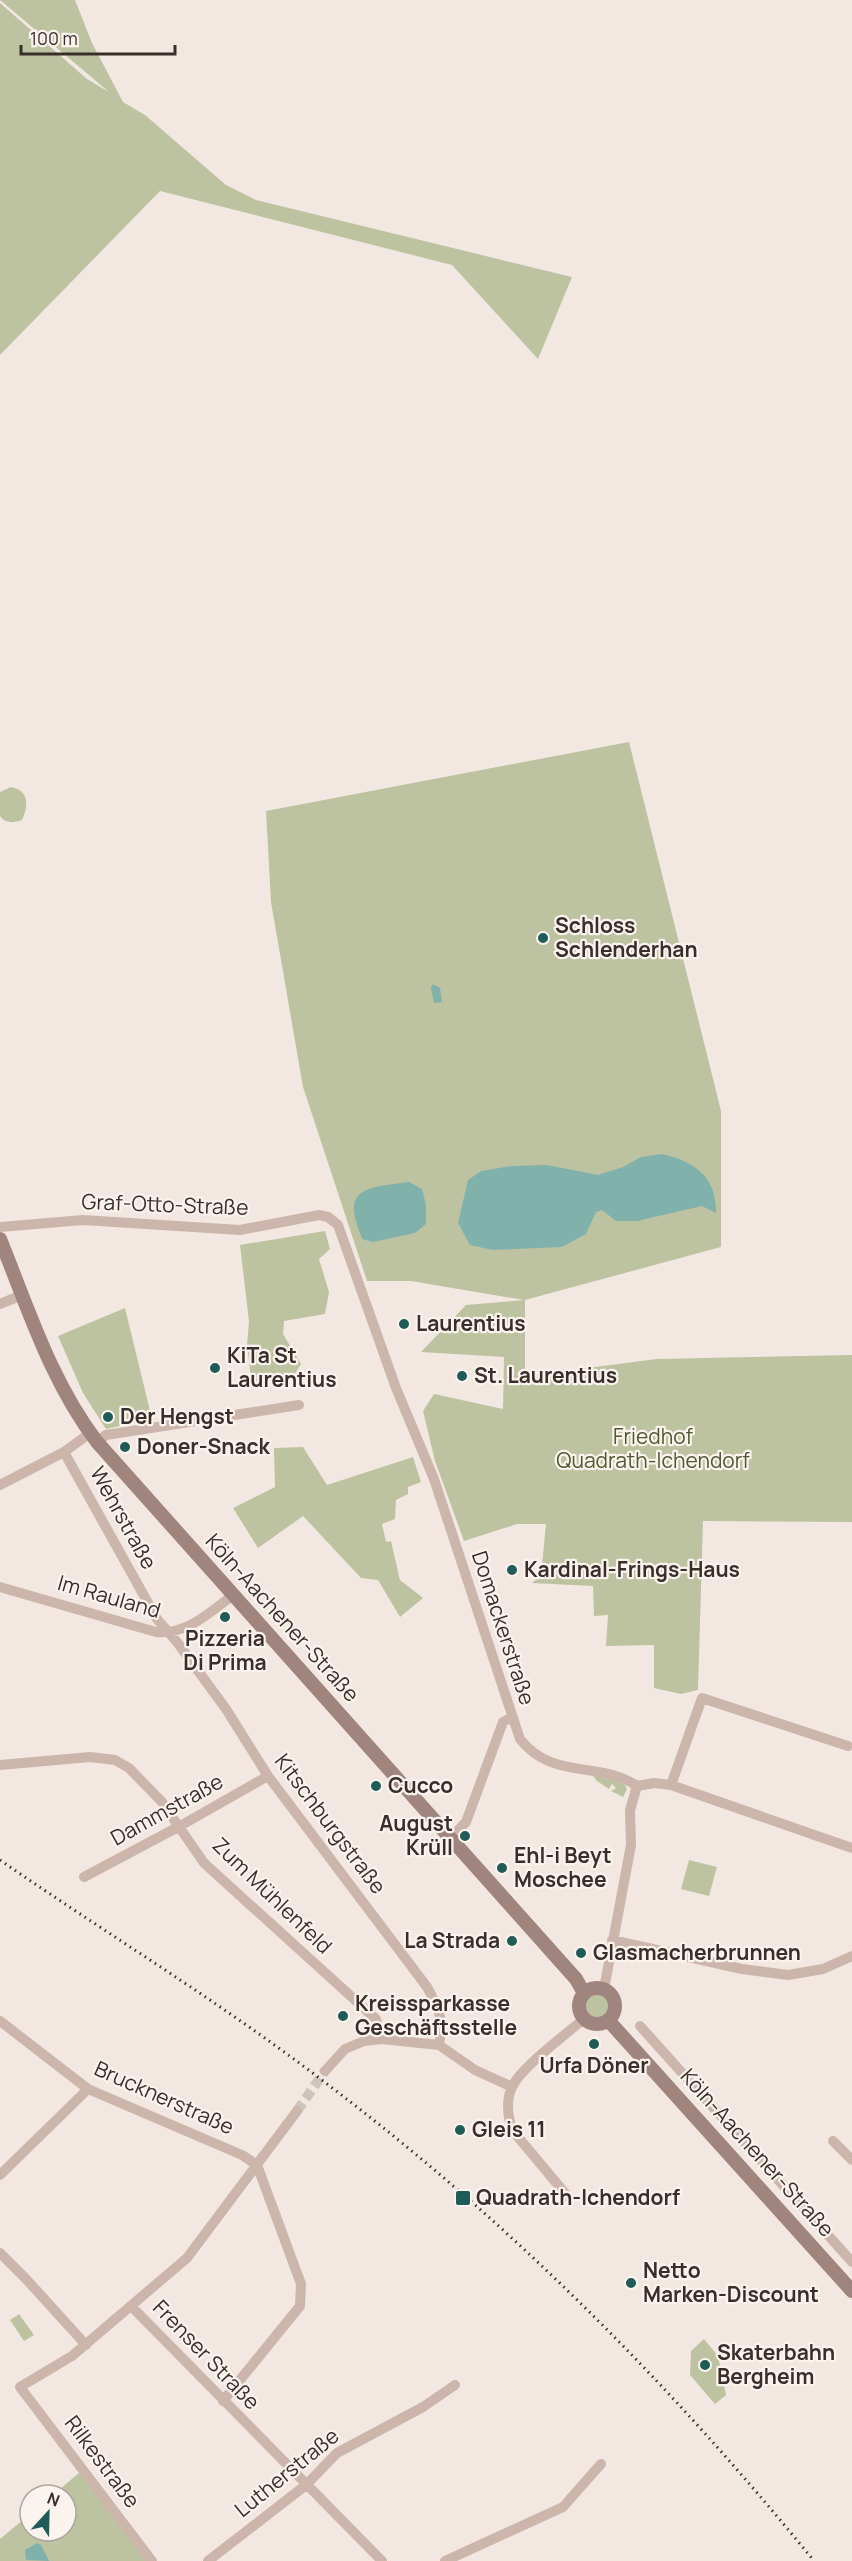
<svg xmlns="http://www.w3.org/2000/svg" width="852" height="2561" viewBox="0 0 852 2561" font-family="Manrope,sans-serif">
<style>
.green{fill:#bdc3a1}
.water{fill:#80b1ab}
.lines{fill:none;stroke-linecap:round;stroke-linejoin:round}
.street-tunnel{stroke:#cec3bd;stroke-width:10;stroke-dasharray:10 5;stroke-linecap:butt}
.street{stroke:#ccb6ac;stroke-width:10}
.secondary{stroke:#a0857e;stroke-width:14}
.rail{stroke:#3a2e2b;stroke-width:3;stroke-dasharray:1.5 4.5;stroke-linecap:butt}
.poi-dot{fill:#205c57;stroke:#fbf3ee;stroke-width:2}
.labels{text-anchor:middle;stroke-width:4.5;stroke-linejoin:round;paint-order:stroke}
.poi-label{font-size:21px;font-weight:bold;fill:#3a2e2b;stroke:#fbf3ee;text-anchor:start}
.street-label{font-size:21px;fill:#3a2e2b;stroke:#fbf3ee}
.park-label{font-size:21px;fill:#50592f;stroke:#fbf3ee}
</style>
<rect width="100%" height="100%" fill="#f3e8e1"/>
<path class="green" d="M0 0H75L92 43 123 102 145 115 226 185 256 200 572 277 538 359 452 265 160 191 0 355V3L87 79 109 92Z
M629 742 721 1111V1247L525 1300V1376L657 1359 852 1355V1522L703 1521 698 1690 681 1694 654 1688V1645L606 1646 608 1615 594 1616 593 1586 532 1583 541 1575 546 1524H517L464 1541 435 1461 423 1411 434 1394 503 1409 504 1357 421 1352 466 1305 524 1300 411 1281H367L303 1087 271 902 266 811Z
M11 787C29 790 29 806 22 820 14 823 6 824 0 816V792Z
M325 1231 330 1249 319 1259 329 1292 325 1314 284 1321 283 1334 301 1364 293 1377 257 1382 251 1378 247 1344 249 1322 240 1245Z
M125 1308 152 1419 106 1429 83 1393 58 1336Z
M303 1447 327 1485 413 1457 421 1482 408 1487V1494L396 1500 395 1519 382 1524 386 1542 391 1541 400 1580 423 1598 400 1617 378 1580 361 1578 303 1516 258 1548 233 1508 275 1487 274 1448Z
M593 1776 609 1777 625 1785 627 1789 623 1797 611 1791 616 1788 612 1784 609 1789 597 1781Z
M689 1860 717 1867 709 1896 681 1889Z
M585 2006a12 12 0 1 1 24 0a12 12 0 1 1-24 0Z
M19 2314 34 2335 24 2341 10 2320Z
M704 2339 718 2356 726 2395 715 2404 690 2375 691 2351Z
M80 2472 147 2561H0V2539L30 2514V2531H66V2495H53Z"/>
<path class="water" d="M433 984 440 988 442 1002 434 1003 431 988Z
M662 1154C694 1161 717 1177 716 1213L702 1206 637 1221H616L602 1210 596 1212 586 1234 562 1247 493 1250 470 1245 458 1223 468 1180 481 1171 512 1166 547 1165 598 1175 623 1167 641 1157Z
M409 1182 422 1189 426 1205V1224L415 1233 373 1242 362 1239C359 1229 353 1217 354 1207 354 1184 393 1185 409 1182Z
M37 2543 41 2545 49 2561 26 2560 25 2550Z"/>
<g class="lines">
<path class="street-tunnel" d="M297 2111 325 2071"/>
<path class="street" d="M0 1227 83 1220 240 1230 319 1215 328 1217 338 1225 396 1388 434 1479 520 1739C553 1781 599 1760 637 1786L630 1810 631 1845 604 1989
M0 1304 22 1295
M97 1442 106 1435 299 1405
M64 1452 157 1619 177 1642 226 1709 268 1776 427 1987C439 2009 444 2019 439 2045
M0 1485 64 1452 90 1433
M0 1587 156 1632C187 1635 210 1612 233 1595
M0 1765 90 1757 115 1760 129 1768 162 1802 204 1863 376 2019 381 2039
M671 1785 702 1698 848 1746
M637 1786 654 1783 671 1785 852 1848
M449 1839 466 1822 503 1722 512 1717
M84 1877 180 1826 268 1776
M612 1940 742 1969 788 1975 823 1969 852 1956
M0 2021 88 2089 242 2155 257 2165 301 2284 300 2306 223 2401
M640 2026 852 2262
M325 2071 345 2049 364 2041 381 2039 439 2045 475 2070 512 2087
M833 2141 852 2160
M0 2175 88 2089
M569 2198 513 2131C507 2116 505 2096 515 2082 525 2065 567 2033 584 2019
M0 2253 27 2280 86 2345
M132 2307 382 2561
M152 2561 20 2387 72 2356 187 2258 297 2111
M208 2561 306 2485 337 2453 423 2407 455 2385
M445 2561 563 2507 601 2464"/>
<path class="secondary" d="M0 1239C28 1308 51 1382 97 1442L576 1979 584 1993
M579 2006a18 18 0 1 1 36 0a18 18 0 1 1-36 0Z
M608 2020 852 2291"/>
<path class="rail" d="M0 1860C110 1936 225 2005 331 2087 514 2226 669 2383 814 2561"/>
</g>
<g class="poi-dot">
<circle cx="543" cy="938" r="6"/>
<circle cx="404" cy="1324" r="6"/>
<circle cx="215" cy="1368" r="6"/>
<circle cx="462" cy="1376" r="6"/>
<circle cx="108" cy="1417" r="6"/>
<circle cx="125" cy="1447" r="6"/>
<circle cx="512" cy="1570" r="6"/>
<circle cx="225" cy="1617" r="6"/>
<circle cx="376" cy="1786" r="6"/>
<circle cx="465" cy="1836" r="6"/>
<circle cx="502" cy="1868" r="6"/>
<circle cx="512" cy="1941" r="6"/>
<circle cx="581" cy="1953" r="6"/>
<circle cx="343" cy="2016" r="6"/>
<circle cx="594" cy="2044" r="6"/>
<circle cx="460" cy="2130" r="6"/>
<rect x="455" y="2190" width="16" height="16" rx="3"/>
<circle cx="631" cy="2283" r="6"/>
<circle cx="705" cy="2365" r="6"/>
</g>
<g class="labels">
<g class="poi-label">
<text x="555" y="933">Schloss<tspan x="555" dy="24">Schlenderhan</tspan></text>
<text x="416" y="1331">Laurentius</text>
<text x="227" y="1363">KiTa St<tspan x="227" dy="24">Laurentius</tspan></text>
<text x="474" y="1383">St. Laurentius</text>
<text x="120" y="1424">Der Hengst</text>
<text x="137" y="1454">Doner-Snack</text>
<text x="524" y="1577">Kardinal-Frings-Haus</text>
<text x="225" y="1646" text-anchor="middle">Pizzeria<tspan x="225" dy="24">Di Prima</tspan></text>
<text x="388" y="1793">Cucco</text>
<text x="453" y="1831" text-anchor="end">August<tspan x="453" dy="24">Krüll</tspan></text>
<text x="514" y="1863">Ehl-i Beyt<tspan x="514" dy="24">Moschee</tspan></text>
<text x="500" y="1948" text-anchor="end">La Strada</text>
<text x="593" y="1960">Glasmacherbrunnen</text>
<text x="355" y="2011">Kreissparkasse<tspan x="355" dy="24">Geschäftsstelle</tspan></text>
<text x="594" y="2073" text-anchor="middle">Urfa Döner</text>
<text x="472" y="2137">Gleis 11</text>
<text x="476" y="2205">Quadrath-Ichendorf</text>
<text x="643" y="2278">Netto<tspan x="643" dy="24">Marken-Discount</tspan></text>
<text x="717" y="2360">Skaterbahn<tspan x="717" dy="24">Bergheim</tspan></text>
</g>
<g class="street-label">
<text transform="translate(165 1205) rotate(2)" y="7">Graf-Otto-Straße</text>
<text transform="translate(123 1518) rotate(61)" y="7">Wehrstraße</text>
<text transform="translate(109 1597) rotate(16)" y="7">Im Rauland</text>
<text transform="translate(282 1618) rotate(48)" y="7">Köln-Aachener-Straße</text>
<text transform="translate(503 1628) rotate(72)" y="7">Domackerstraße</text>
<text transform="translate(167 1810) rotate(-29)" y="7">Dammstraße</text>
<text transform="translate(330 1824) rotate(53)" y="7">Kitschburgstraße</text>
<text transform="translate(272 1896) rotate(44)" y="7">Zum Mühlenfeld</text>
<text transform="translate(164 2098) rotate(24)" y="7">Brucknerstraße</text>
<text transform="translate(757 2153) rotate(48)" y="7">Köln-Aachener-Straße</text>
<text transform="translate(206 2355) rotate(46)" y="7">Frenser Straße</text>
<text transform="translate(102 2462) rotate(53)" y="7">Rilkestraße</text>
<text transform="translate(287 2473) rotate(-39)" y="7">Lutherstraße</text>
</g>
<g class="park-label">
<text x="653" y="1444">Friedhof<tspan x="653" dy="24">Quadrath-Ichendorf</tspan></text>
</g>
</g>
<g transform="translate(48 2513) rotate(22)"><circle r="28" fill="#fbf3ee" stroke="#aea4a0" stroke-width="1.5"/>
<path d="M0-4.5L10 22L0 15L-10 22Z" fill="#205c57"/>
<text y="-9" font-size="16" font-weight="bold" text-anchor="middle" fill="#3a2e2b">N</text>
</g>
<path d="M21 45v9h154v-9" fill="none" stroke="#3a2e2b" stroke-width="3"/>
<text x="30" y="45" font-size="18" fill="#3a2e2b" stroke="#fbf3ee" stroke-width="4.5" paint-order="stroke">100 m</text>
</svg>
